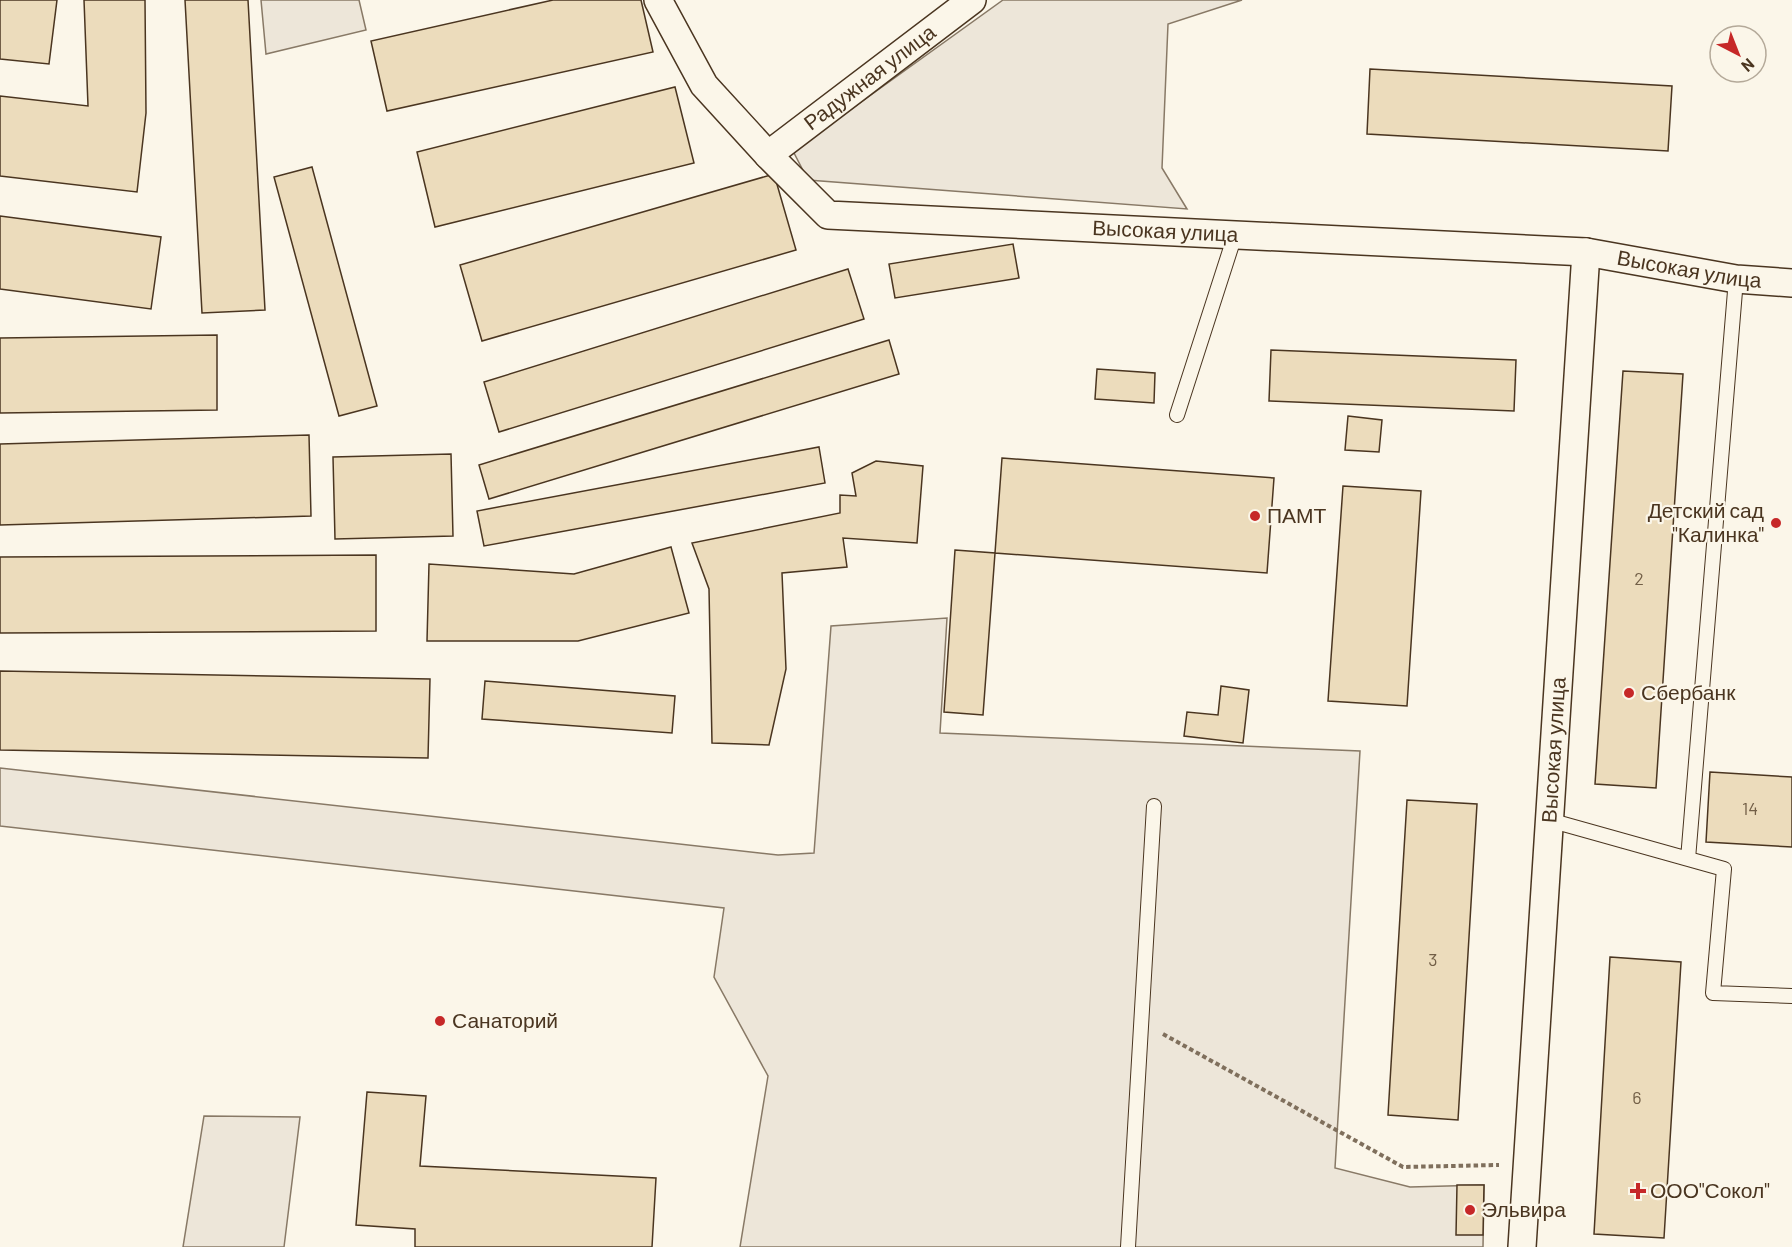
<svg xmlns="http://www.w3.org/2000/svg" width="1792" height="1247" viewBox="0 0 1792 1247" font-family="Barlow,sans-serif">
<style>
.green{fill:#ede6d9;stroke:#887966;stroke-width:1.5}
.building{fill:#ecdcbc;stroke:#4a3520;stroke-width:1.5}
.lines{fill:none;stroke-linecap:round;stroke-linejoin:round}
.lane-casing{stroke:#4a3520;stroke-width:16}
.street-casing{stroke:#4a3520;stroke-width:30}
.path{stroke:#7f6f5c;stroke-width:4;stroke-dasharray:4.5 3;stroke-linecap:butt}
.lane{stroke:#fbf6e9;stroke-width:14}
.street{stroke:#fbf6e9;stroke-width:27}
.poi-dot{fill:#c62828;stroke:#fbf6e9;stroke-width:2}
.labels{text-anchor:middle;stroke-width:4.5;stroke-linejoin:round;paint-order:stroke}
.number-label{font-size:18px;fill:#725f47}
.street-label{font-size:21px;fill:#4a3520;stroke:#fbf6e9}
.poi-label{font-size:21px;fill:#4a3520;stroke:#fbf6e9;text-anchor:start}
</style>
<rect width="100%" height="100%" fill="#fbf6e9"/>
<path class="green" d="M261 0H359L366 30 266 54Z
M1003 0H1242L1168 24 1162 168 1187 209 808 180 793 151Z
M947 618 940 733 1360 751 1335 1168 1410 1187 1484 1185 1483 1247H740L768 1076 714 977 724 908 0 826V768L778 855 814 853 831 626Z
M204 1116 300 1117 284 1247H183Z"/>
<path class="building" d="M0 0H57L49 64 0 59Z
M84 0H145L146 113 137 192 0 176V96L88 106Z
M185 0H248L265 310 202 313Z
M553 0H641L653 52 387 111 371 41Z
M1370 69 1672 86 1668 151 1367 134Z
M675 87 694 163 435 227 417 152Z
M312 167 377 406 339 416 274 177Z
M774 174 796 250 482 341 460 265Z
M0 216 161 237 151 309 0 289Z
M1013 244 1019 278 895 298 889 264Z
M848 269 864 319 499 432 484 382Z
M217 335V410L0 413V338Z
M889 340 899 374 489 499 479 465Z
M1271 350 1516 360 1514 411 1269 401Z
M1097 369 1155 373 1154 403 1095 399Z
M1623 371 1683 374 1656 788 1595 784Z
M1348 416 1382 420 1379 452 1345 450Z
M309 435 311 516 0 525V444Z
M819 447 825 483 484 546 477 511Z
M451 454 453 536 335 539 333 457Z
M1002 458 1274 478 1267 573 995 553Z
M876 461 923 466 917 543 843 538 847 567 782 573 786 669 769 745 712 743 709 589 692 543 840 513V495L856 496 852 473Z
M1343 486 1421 491 1407 706 1328 701Z
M671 547 689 613 578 641H427L429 564 574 574Z
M955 550 995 553 983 715 944 712Z
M376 555V631L0 633V557Z
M0 671 430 679 428 758 0 750Z
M485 681 675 696 672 733 482 719Z
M1221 686 1249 690 1243 743 1184 736 1187 712 1218 715Z
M1710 772 1792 777V847L1706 842Z
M1407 800 1477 804 1458 1120 1388 1115Z
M1610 957 1681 962 1664 1238 1594 1234Z
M367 1092 426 1096 420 1166 656 1178 652 1247H415V1229L356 1225Z
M1457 1185H1484L1483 1235H1456Z"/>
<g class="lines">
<g class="lane-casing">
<path id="lane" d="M1177 415 1235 235
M1549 820 1724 869 1713 993 1792 996
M1688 859 1736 279
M1128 1247 1154 806"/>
</g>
<g class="street-casing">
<g id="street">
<path id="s1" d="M658 0 704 85 768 155 828 215 1586 252 1736 279 1792 283"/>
<path id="s2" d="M768 155 972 0"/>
<path id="s3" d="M1522 1247 1586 252"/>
</g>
</g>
<path class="path" d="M1163 1034 1403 1167 1499 1165"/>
<use href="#lane" class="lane"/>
<use href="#street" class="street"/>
</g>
<g class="poi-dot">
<circle cx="1255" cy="516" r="6"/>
<circle cx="1776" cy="523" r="6"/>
<circle cx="1629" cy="693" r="6"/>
<circle cx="440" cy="1021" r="6"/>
<path d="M1635 1182h6v6h6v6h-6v6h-6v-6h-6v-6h6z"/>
<circle cx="1470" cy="1210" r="6"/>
</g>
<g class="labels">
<g class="number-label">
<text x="1639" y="585">2</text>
<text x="1750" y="815">14</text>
<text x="1433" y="966">3</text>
<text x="1637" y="1104">6</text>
</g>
<g class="street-label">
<text dy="7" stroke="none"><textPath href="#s2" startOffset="128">Радужная улица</textPath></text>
<text dy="7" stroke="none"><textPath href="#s1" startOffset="614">Высокая улица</textPath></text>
<text dy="7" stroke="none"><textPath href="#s1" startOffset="1140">Высокая улица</textPath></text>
<text dy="7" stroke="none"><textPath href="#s3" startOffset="498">Высокая улица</textPath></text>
</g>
<g class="poi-label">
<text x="1764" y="518" text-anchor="end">Детский сад<tspan x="1764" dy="24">"Калинка"</tspan></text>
<text x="1267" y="523">ПАМТ</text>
<text x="1641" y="700">Сбербанк</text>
<text x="452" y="1028">Санаторий</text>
<text x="1650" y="1198">ООО"Сокол"</text>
<text x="1482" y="1217">Эльвира</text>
</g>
</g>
<g transform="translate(1738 54) rotate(138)"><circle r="28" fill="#fbf6e9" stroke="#b4a999" stroke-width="1.5"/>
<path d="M0-4.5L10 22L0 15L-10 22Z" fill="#c62828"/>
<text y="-9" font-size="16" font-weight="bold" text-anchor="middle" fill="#4a3520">N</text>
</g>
</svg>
